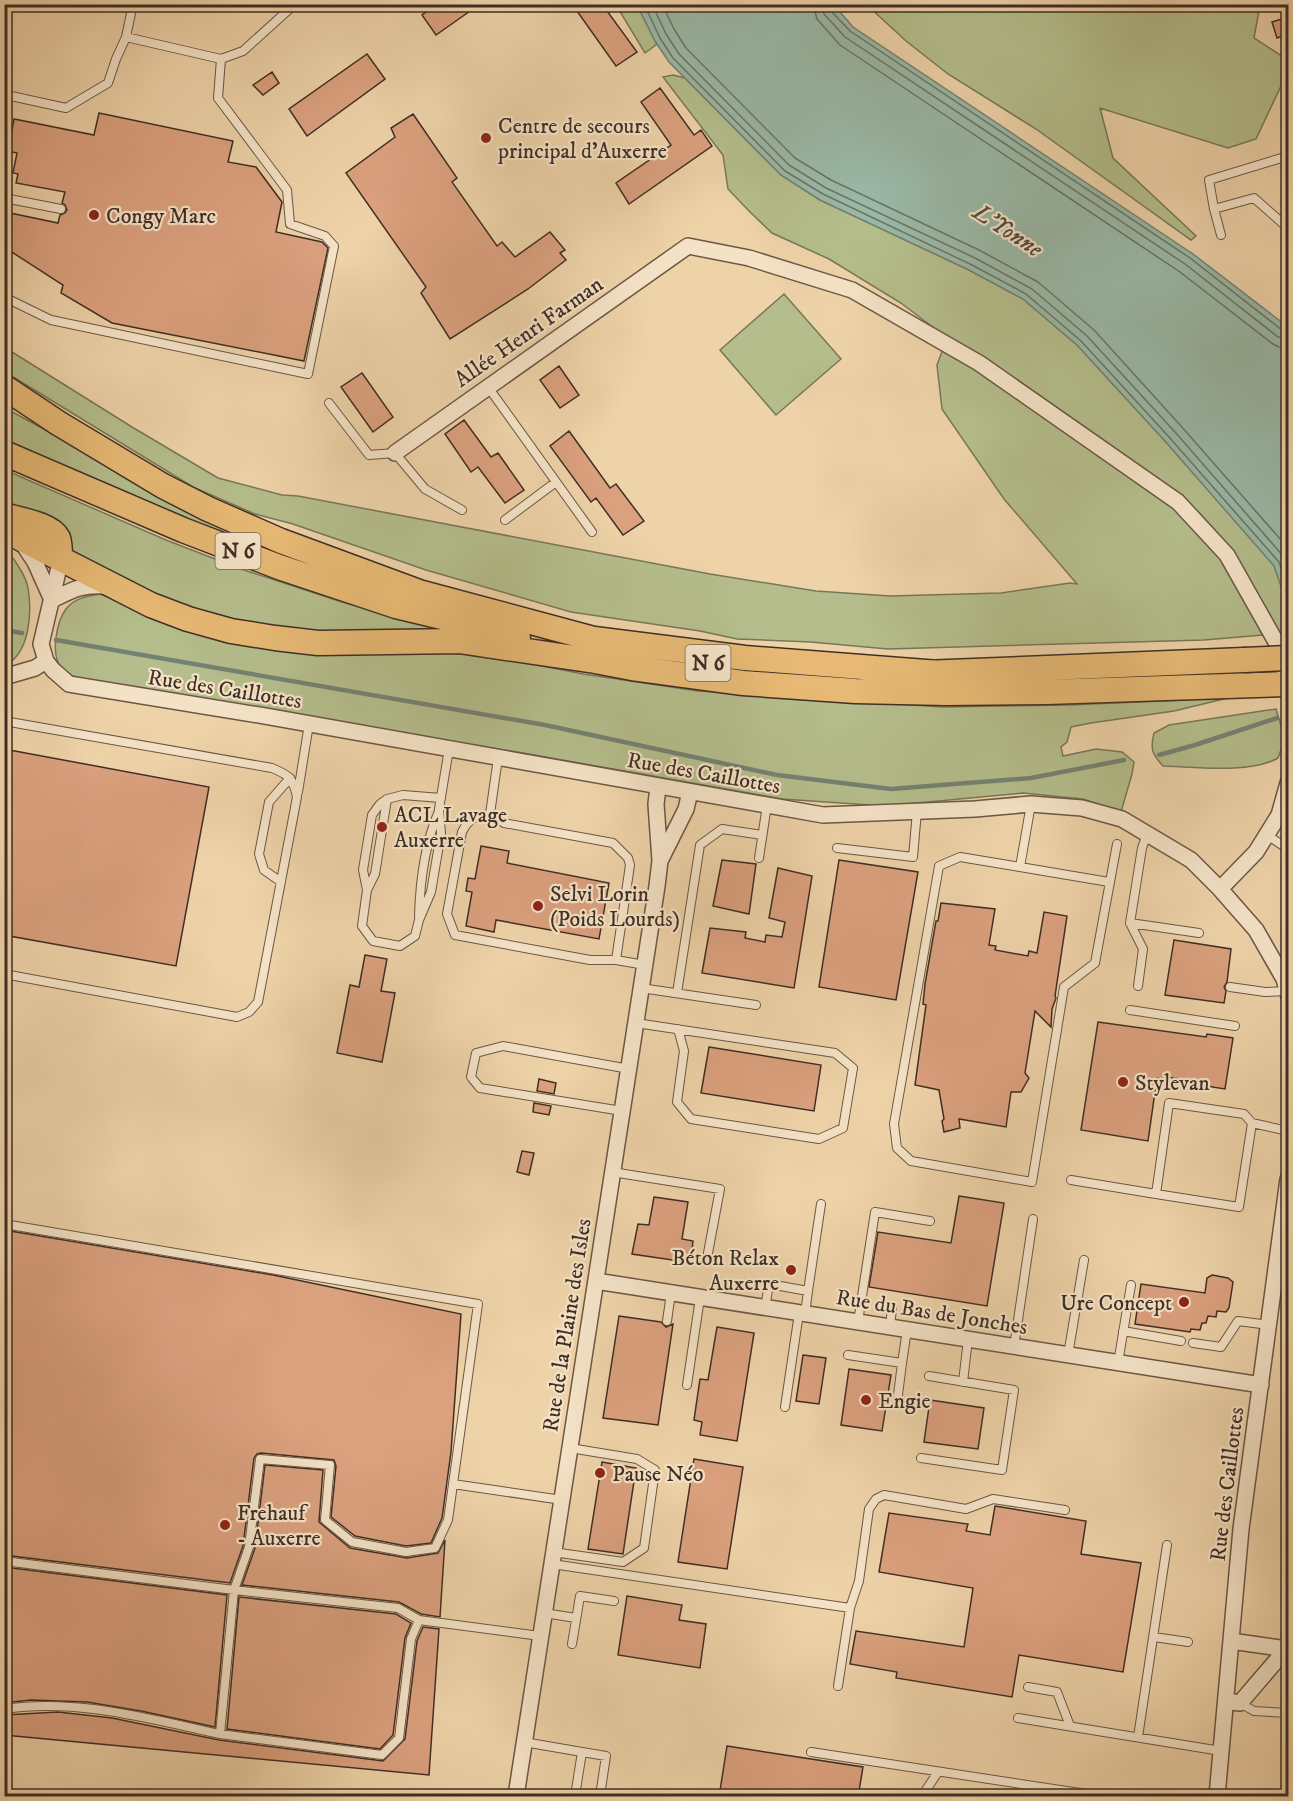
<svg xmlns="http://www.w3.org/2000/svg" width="1293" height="1801" viewBox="0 0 1293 1801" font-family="'IM FELL DW Pica',serif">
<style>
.green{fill:#b4bd8b;stroke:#7a7658;stroke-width:1.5}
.water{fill:#99b8a6;stroke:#758172;stroke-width:1.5}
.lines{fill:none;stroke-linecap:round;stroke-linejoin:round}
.shore{stroke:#6c7365;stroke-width:1.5}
.stream{stroke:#758172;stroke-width:4.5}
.building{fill:#dba07e;stroke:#3f2e24;stroke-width:1.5}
.service-casing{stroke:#6b5745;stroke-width:10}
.minor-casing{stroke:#6b5745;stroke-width:18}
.primary-casing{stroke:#3f2e24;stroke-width:27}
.service{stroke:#f4e2c6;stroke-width:8}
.minor{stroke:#f4e2c6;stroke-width:15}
.primary{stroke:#e7b974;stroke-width:24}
.primary-bridge-casing{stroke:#3f2e24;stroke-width:27;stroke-linecap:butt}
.primary-bridge{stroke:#e7b974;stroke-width:24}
.poi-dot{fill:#8f2418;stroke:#f4e2c6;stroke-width:2}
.labels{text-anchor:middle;stroke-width:4.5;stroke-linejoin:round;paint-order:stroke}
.shield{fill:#f4e2c6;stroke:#756455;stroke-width:1.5}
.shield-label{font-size:21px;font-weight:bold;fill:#3f2e24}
.poi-label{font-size:22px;fill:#3f2e24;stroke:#f4e2c6;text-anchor:start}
.street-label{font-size:22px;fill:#3f2e24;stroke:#f4e2c6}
.water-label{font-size:24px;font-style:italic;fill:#514a3e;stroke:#f4e2c6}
</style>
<rect width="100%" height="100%" fill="#eed2a8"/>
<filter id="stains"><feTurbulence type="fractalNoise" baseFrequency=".00333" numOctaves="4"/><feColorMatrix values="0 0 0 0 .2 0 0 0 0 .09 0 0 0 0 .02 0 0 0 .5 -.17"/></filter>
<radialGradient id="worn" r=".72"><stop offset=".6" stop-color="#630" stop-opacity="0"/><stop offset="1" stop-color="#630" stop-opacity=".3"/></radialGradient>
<path class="green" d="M616 5H637L657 44 645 53Z
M867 5H1260L1254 38 1288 60V71L1256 139 1228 148 1100 108 1113 158 1196 236 1191 240 1036 129 948 74 906 41Z
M673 75 685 78 781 175 820 200 969 270 1023 299 1077 345 1165 441 1275 566 1288 607V633L1204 640 888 649 811 642 737 639 700 631 571 612 426 570 293 524 255 514 193 487 5 372 4 347 132 427 218 478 282 495 298 496 710 574 816 591 890 596 1001 593 1070 583 1077 584 1004 499 942 409 937 365 947 338 901 303 829 259 772 233 750 212 728 189 723 155 663 77Z
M784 294 841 359 776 415 720 350Z
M5 408 140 481 348 577 256 547 64 467 5 439Z
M5 470 166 540 241 569 342 602 431 626 455 634 333 637 207 618 80 562 5 505Z
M4 548C13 556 26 576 28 588 32 612 30 654 5 665Z
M100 594 212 637 492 656 583 674 698 691 943 707 1070 705 1228 698 1174 711 1091 723 1071 727 1067 742 1061 747 1063 756 1096 749 1122 752 1134 762 1132 774 1121 812 1083 799 1023 793 885 806 782 799 523 753 80 681C74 677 65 672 61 667 50 654 57 621 66 609 74 598 88 596 100 594Z
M1276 709 1285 739 1278 758C1250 774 1196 767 1163 766 1152 754 1150 749 1154 733L1169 725Z
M4 1738 11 1739 6 1796H4Z"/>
<path class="water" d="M637 5H834L853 27 1193 254 1288 327V607L1274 566 1165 441 1077 345 1023 299 969 270 820 200 781 175 669 62 655 41Z"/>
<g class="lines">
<path class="shore" d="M644 4 660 38 673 58 785 171 823 194 972 265 1026 294 1081 341 1169 437 1279 562 1288 588
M652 4 666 34 679 54 789 165 826 188 975 258 1032 289 1087 336 1175 432 1284 557 1288 565
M662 4 674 29 686 48 795 158 831 180 979 250 1038 282 1094 330 1181 426 1288 548
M813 4 817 19 840 45 1180 272 1273 344 1279 347 1288 348
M822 4 824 14 845 37 1185 264 1278 337 1288 339
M830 4 831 11 850 31 1190 258 1282 330 1288 332"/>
<path class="stream" d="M4 630 22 633
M56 640 545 725 777 775 891 789 1031 778 1124 760
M1159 755 1195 745 1277 718"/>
</g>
<path class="building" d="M437 4H480L436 35 422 15Z
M572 4H602L637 52 616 66Z
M1288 17V34L1277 38 1272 22Z
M367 54 385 79 307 136 289 109Z
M272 72 279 83 263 95 253 85Z
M660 88 694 135 701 130 712 146 629 204 616 183 671 145 641 102Z
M99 113 233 141 228 162 256 167 282 202 276 232 322 242 328 248 304 361 112 323 61 293 63 285 4 247 10 213 58 223 60 215 65 213 67 210 65 205 62 203 65 192 16 183 18 174 13 173 17 153 8 151 14 119 94 135Z
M413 114 457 178 452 182 497 246 502 242 515 257 550 232 565 250 560 253 566 260 528 289 450 339 421 293 426 287 346 173 395 137 391 128Z
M559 366 579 395 560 408 540 380Z
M362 373 393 417 373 432 341 387Z
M464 420 491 457 498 453 524 490 505 503 478 467 471 472 445 434Z
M569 431 610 488 616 484 644 521 623 535 596 498 591 502 550 446Z
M4 749 209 787 176 966 4 935Z
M481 846 509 851 507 863 609 883 599 939 496 920 494 932 466 926 472 892 466 891 468 878 475 879Z
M722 860 756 864 749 914 713 906Z
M839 860 918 872 896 1000 819 987Z
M778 868 812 876 794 988 702 973 710 928 746 932 745 938 765 942 766 935 782 937 785 922 769 918Z
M941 903 995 909 989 945 996 946 995 950 1028 956 1029 951 1037 953 1044 912 1067 916 1055 996 1056 998 1052 1009 1051 1027 1035 1011 1025 1073 1029 1078 1021 1092H1011L1006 1127 959 1119 960 1128 944 1132 942 1121 944 1119 939 1090 915 1085 926 1005 923 1004 925 984 936 921H938Z
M1174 940 1231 949 1227 982 1224 987 1226 991 1224 1003 1165 995Z
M365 955 387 959 381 991 395 993 382 1062 337 1053 350 985 359 987Z
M1098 1022 1206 1037 1207 1034 1233 1038 1225 1089 1199 1085 1200 1082 1167 1077 1166 1081 1157 1078 1148 1141 1081 1130Z
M709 1047 821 1065 814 1111 701 1093Z
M539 1079 556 1083 554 1094 537 1091Z
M534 1103 551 1106 549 1115 533 1112Z
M522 1151 534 1153 529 1175 517 1172Z
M959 1196 1004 1203 987 1306 869 1287 878 1232 951 1243Z
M654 1197 688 1202 682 1239 693 1241 691 1259 679 1258V1261L632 1254 638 1224 649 1225Z
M4 1230 273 1275 461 1314 451 1452 442 1518 431 1543 406 1546 355 1536 331 1517 336 1466 334 1460 261 1453 257 1454 254 1458 243 1546 230 1583 4 1555Z
M1212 1275 1228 1278 1233 1282 1229 1308 1226 1312 1217 1311 1216 1317 1208 1316 1206 1323H1202L1200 1330 1191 1329 1190 1332 1135 1324 1141 1284 1205 1293 1207 1278Z
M619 1316 661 1322 666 1327 673 1324 658 1425 603 1418Z
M717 1327 754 1333 737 1441 700 1435 702 1422 694 1420 700 1379 708 1380Z
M803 1355 826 1358 819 1404 796 1401Z
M849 1369 891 1375 882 1431 841 1425Z
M930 1400 984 1408 978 1449 924 1442Z
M694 1459 743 1467 727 1569 678 1562Z
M602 1462 636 1468 623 1554 588 1549Z
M265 1465 323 1470 319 1522 350 1548 407 1558 438 1553 445 1540 440 1617 421 1614 399 1602 242 1585 255 1548Z
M995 1506 1086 1521 1081 1554 1141 1563 1123 1672 1019 1655 1012 1697 896 1678 897 1672 850 1664 856 1631 964 1647 973 1588 879 1572 889 1513 968 1524 966 1531 990 1535Z
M4 1567 227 1595 215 1727 141 1711 87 1702 31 1700 4 1703Z
M627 1596 682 1605 679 1620 706 1624 700 1668 618 1655Z
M239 1597 396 1614 411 1623 405 1638 393 1735 380 1749 227 1729Z
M423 1627 439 1629 429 1775 4 1735V1715L58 1712 112 1718 219 1740 383 1761 405 1739 417 1641Z
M727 1746 863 1767 858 1797H719Z"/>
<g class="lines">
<g class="service-casing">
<path id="service" d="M126 37 221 59 243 51 295 4
M4 100 11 96 66 108 108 83 116 59 126 37 133 4
M1288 156 1209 180 1214 209 1254 198 1288 228
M4 198 61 209
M1214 209 1221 235
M4 297 51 320 308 374 334 246 325 236 290 224 287 190 218 98 221 59
M488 387 592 532
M329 403 369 455 395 453 425 489 462 510
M505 520 556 482
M4 721 272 768C289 775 293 778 297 797L258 1002 249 1012 237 1017 4 974
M298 792 309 724
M441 798 403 795 387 799 380 804 372 815 363 870 367 890 362 926 373 941 400 946 415 936 419 920 431 892 441 833 439 809 449 749
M1031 804 1020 867 1109 882
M490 814C476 816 469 818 462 832L447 914 455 935 590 960H616L630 865 628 858 613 843 504 823 490 814 498 758
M1267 835 1288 849
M837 848 913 857 917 811
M759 858 767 805
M1020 867 960 857 939 866 894 1124 897 1148 911 1161 1032 1182 1064 987 1095 963 1117 844
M281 882 264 870 259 854 269 802 290 778
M367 890 375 874 387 799
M419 916C420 881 425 843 439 811
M1130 923 1199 933
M616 960 645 965
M1138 986 1143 949 1130 923 1142 848 1147 834
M1230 987 1265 992 1288 991
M641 988 756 1005
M677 993 700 845 722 829 762 835
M1130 1010 1235 1026
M636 1023 835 1053 853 1068 843 1128 819 1139 691 1119 677 1102 684 1051 678 1029
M622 1111 480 1088 471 1077 476 1053 503 1046 629 1069
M1252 1123 1239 1207 1156 1194 1169 1103 1244 1114 1252 1123 1288 1131
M612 1172 720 1189 708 1253
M1071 1180 1156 1194
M4 1224 478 1304 453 1484
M808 1291 821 1204
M765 1308 769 1284 808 1291 805 1314
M667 1321 671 1293
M858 1322 875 1212 930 1221
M890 1327 892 1308
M1123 1331 1181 1341
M1193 1343 1221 1347 1238 1321 1269 1325
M1014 1347 1033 1219
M848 1355 902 1363 907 1330
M1068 1355 1084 1260
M1118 1363 1131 1285
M963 1382 968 1339
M687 1385 700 1298
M898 1395 902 1363
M785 1407 799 1313
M921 1458 1002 1470 1014 1390 929 1376
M553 1552 623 1562 644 1548 655 1470 637 1459 570 1448
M4 1561 234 1590 249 1547 260 1459 330 1465 325 1520 352 1542 406 1552 435 1548 448 1520 453 1484 562 1500
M552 1564 850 1608
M544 1613 576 1618
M419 1620 398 1608 234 1590 220 1734 382 1755 399 1738 411 1639 419 1620 540 1636
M1154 1637 1188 1642
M572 1644 580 1596 614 1601
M838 1686 850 1608 859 1581 869 1509 876 1499 884 1495 966 1509 993 1499 1065 1510
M1028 1687 1057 1692 1070 1726
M1240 1703 1254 1711 1288 1713
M4 1709C77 1698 150 1719 220 1734
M1018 1718 1221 1751
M1138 1737 1167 1545
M524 1742 582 1752 575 1796
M582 1752 606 1756 600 1796
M811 1752 1100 1796
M922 1796 938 1772"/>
</g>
<g class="minor-casing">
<path id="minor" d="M395 453 688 246 749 258 852 290 979 363 1178 502 1227 555 1280 649 1288 682
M21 541 35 562 52 600
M60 558V563L41 644 46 661 53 670 69 684 265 716 823 815 975 809 1031 804 1082 808 1122 819 1191 860 1220 889 1256 930 1284 979 1288 994
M52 600C72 590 82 584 105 586
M4 677 35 668 46 661
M660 861 686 809 690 792
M1220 889 1256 852 1279 815 1288 783
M596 1281 1261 1385
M1231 1641 1287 1649
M1226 1701 1240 1703 1288 1647
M516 1796 657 886 660 861 656 804 658 787
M1217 1796 1241 1529 1288 1179"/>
</g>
<g class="primary-casing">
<path id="primary" d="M4 387 58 423 163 486 208 509 281 541 419 592 594 639 745 658 939 673
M4 453 183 530 279 567 396 606 480 626 518 638
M4 515C19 520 51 524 58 538 60 544 60 551 60 558
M4 530 151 605 188 619 231 631 275 638 318 643 459 641 595 661 632 668 743 683 855 691 946 693 1047 692 1288 684
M923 673 1244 660"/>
</g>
<use href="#service" class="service"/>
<use href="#minor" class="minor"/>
<use href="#primary" class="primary"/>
<g class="primary-bridge-casing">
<path id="primary-bridge" d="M1244 660 1288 658"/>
</g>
<use href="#primary-bridge" class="primary-bridge"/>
</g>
<g class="poi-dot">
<circle cx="486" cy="138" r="6"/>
<circle cx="94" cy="215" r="6"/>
<circle cx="382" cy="827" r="6"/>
<circle cx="538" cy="906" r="6"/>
<circle cx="1123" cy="1082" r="6"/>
<circle cx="791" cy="1270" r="6"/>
<circle cx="1184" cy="1302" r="6"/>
<circle cx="866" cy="1400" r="6"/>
<circle cx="600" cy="1473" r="6"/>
<circle cx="225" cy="1525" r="6"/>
</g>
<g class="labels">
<g class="shield">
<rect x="215.5" y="533" width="45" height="36" rx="4.5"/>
<rect x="685.5" y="645" width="45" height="36" rx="4.5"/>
</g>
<g class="shield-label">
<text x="238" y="558">N 6</text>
<text x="708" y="670">N 6</text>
</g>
<g class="poi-label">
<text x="498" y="133">Centre de secours<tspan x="498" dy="25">principal d'Auxerre</tspan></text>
<text x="106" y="223">Congy Marc</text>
<text x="394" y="822">ACL Lavage<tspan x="394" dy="25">Auxerre</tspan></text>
<text x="550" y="901">Selvi Lorin<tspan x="550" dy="25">(Poids Lourds)</tspan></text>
<text x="1135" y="1090">Stylevan</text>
<text x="779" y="1265" text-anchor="end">Béton Relax<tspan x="779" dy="25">Auxerre</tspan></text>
<text x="1172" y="1310" text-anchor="end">Ure Concept</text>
<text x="878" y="1408">Engie</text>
<text x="612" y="1481">Pause Néo</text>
<text x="237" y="1520">Frehauf<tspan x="237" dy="25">- Auxerre</tspan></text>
</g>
<g class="street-label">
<text transform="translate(528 331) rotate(-35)" y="8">Allée Henri Farman</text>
<text transform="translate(225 688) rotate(9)" y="8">Rue des Caillottes</text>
<text transform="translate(704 772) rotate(10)" y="8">Rue des Caillottes</text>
<text transform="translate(932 1311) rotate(9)" y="8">Rue du Bas de Jonches</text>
<text transform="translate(566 1325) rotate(-81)" y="8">Rue de la Plaine des Isles</text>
<text transform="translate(1226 1484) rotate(-83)" y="8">Rue des Caillottes</text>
</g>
<g class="water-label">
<text transform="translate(1008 230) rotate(33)" y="8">L'Yonne</text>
</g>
</g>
<rect width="1293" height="1801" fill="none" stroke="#eed2a8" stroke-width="24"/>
<rect x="6" y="6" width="1281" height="1789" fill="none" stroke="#3f2e24" stroke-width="3"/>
<rect x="12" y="12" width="1269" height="1777" fill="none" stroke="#3f2e24" stroke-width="1.5"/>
<rect width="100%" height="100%" filter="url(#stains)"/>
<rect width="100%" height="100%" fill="url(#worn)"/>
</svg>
